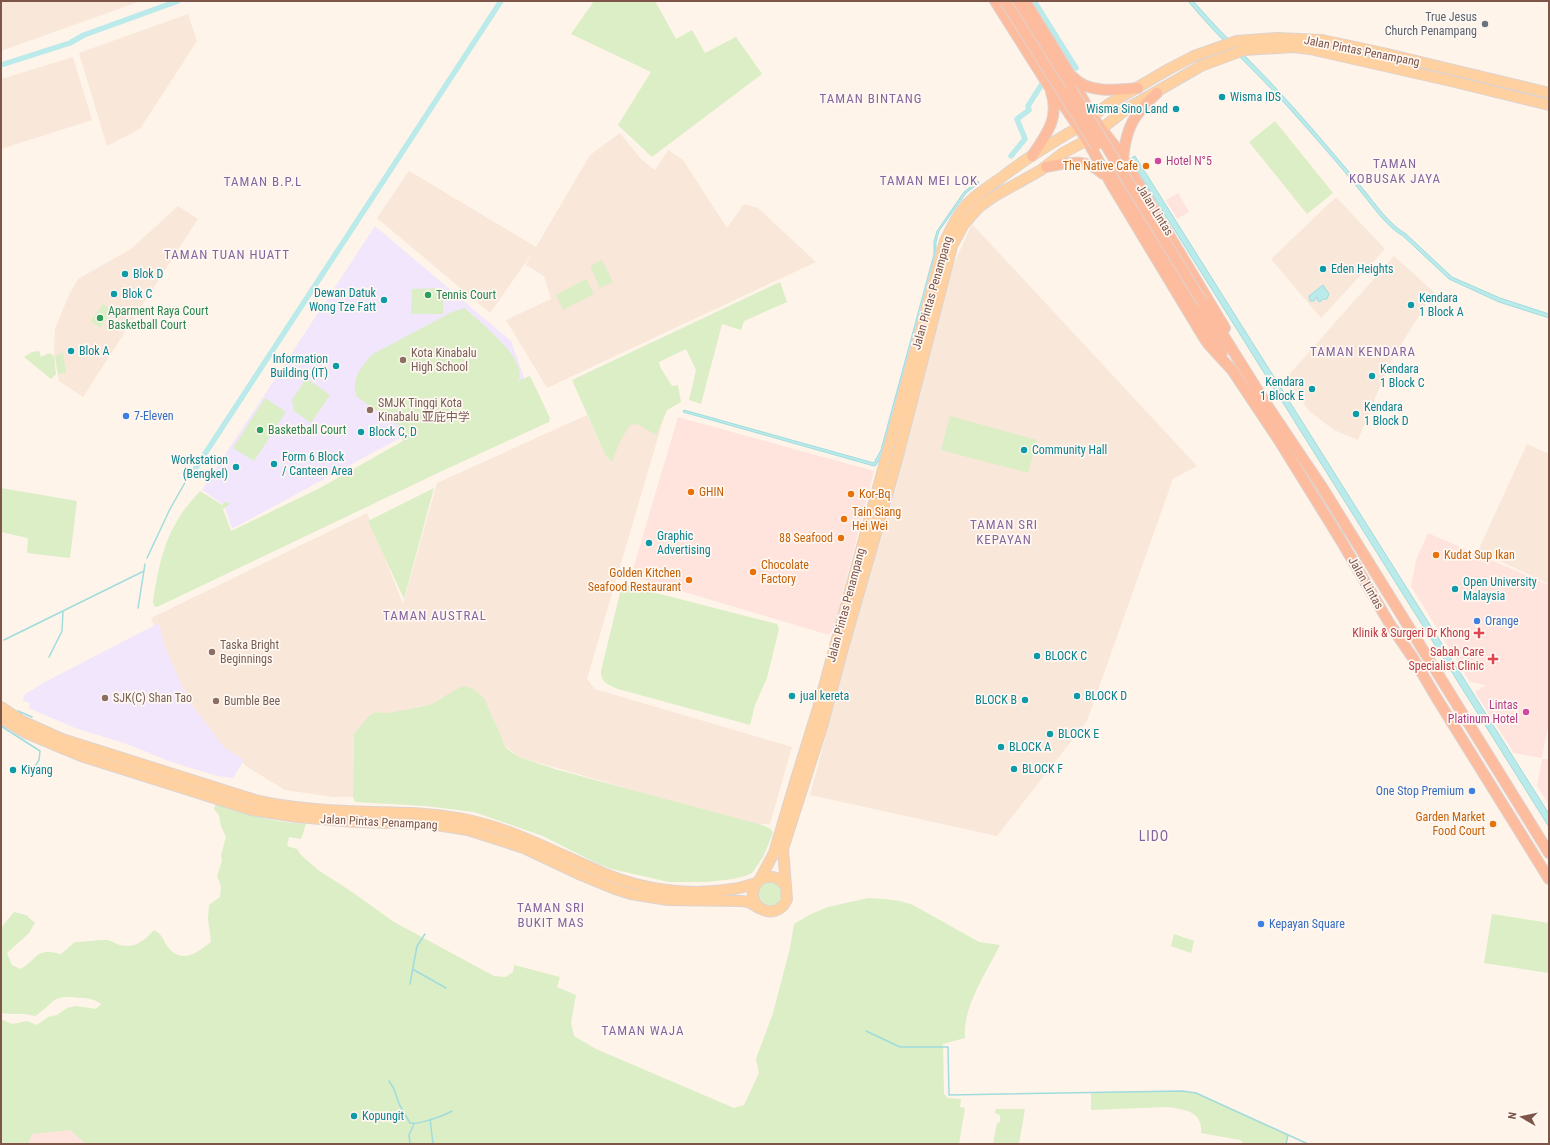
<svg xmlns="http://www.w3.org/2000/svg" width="1550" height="1145" viewBox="0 0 1550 1145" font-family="'Roboto Condensed','Noto Sans SC',sans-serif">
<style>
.residential{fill:#f9e7da}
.commercial{fill:#ffe3dd}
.education{fill:#f1e6fb}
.green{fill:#dbeec5}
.water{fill:#bbeaeb;stroke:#a0dcde}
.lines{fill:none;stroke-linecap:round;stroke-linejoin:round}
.stream{stroke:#a0dcde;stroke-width:1.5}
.canal{stroke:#bbeaeb;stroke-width:5.5}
.primary-casing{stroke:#ddd3d0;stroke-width:12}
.trunk-casing{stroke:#ddd3d0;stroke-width:12}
.primary{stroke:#ffd0a0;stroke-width:10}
.trunk{stroke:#febc9e;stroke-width:10}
.trunk-bridge-casing{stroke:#ddd3d0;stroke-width:12;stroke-linecap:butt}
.trunk-bridge{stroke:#febc9e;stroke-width:10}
.worship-dot{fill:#6b7280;stroke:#fff8f2;stroke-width:1.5}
.culture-dot{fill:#0f9aa8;stroke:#fff8f2;stroke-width:1.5}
.hotel-dot{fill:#d1479c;stroke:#fff8f2;stroke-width:1.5}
.food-dot{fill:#e8710a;stroke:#fff8f2;stroke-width:1.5}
.leisure-dot{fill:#2e9e5b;stroke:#fff8f2;stroke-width:1.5}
.education-dot{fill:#8d6e63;stroke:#fff8f2;stroke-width:1.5}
.shop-dot{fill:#3f7fe0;stroke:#fff8f2;stroke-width:1.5}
.health-dot{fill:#e0444e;stroke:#fff8f2;stroke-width:1.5}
.labels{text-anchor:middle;stroke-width:3.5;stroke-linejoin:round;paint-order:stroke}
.worship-label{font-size:12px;fill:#5b616d;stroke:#fff8f2;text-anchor:end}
.street-label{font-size:12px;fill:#7d5549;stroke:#fff8f2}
.culture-label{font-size:12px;fill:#0d838f;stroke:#fff8f2;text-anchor:start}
.hotel-label{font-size:12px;fill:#b23c85;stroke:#fff8f2;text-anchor:start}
.food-label{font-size:12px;fill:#c56008;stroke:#fff8f2;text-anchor:start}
.leisure-label{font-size:12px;fill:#27864d;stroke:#fff8f2;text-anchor:start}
.education-label{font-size:12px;fill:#785e54;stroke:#fff8f2;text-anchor:start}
.shop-label{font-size:12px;fill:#366cbe;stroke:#fff8f2;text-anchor:start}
.health-label{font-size:12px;fill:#be3a42;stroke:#fff8f2;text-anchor:end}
.neighbourhood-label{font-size:13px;letter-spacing:1px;fill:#85659f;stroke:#fff8f2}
.quarter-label{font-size:14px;letter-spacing:1px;fill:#85659f;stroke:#fff8f2}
</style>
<rect width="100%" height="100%" fill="#fef4e9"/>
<path class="residential" d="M1 1H141L1 51Z
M188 14 197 41 140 129 107 146 79 53Z
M73 57 92 120 1 149V79Z
M620 133 642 160 655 170 668 150 683 160 727 228 744 204 758 208 816 262 547 388 506 320 551 299 544 276 526 265 533 252 490 313 377 218 409 171 536 247 590 155Z
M1336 197 1385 249 1321 318 1271 259Z
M178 206 198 219 83 397 59 381 54 354 55 329 68 297 78 279 131 249Z
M972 224 1197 466 1173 479 1087 721 997 836 810 795 935 324 953 266Z
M1394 256 1434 292 1390 362 1358 440 1334 430 1309 411 1286 378Z
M635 390 664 417 587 679 595 689 792 747 770 824H756L643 793 519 757 504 745 494 720 480 694 441 698 430 705 424 707 419 706 414 709 388 713 375 712 354 734 353 797H333L285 790 249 768 218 744 196 711 172 668 151 618 367 513 403 604 437 483 587 415 605 453Z
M1527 444 1549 454V584L1478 551Z"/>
<path class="commercial" d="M1178 193 1189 212 1177 219 1166 200Z
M678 417 874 471 834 627 829 635 631 576Z
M1428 533 1549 585V720L1542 758 1514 753 1475 692 1486 685 1470 682 1411 586 1416 560Z
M1542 759H1549V805L1537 786Z
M54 1130H70L86 1144H28L32 1134Z"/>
<path class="education" d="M375 226 511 341 525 380 398 439 232 529 224 505 202 490Z
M159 623 165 647 189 701 224 747 244 760 233 778 217 776 200 771 169 761 127 744 75 728 29 708 30 703 23 701 24 695 45 682Z"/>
<path class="green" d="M594 1H655L676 39 692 30 705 53 736 37 762 74 652 157 618 125 651 72 571 34Z
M1275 121 1333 193 1307 214 1249 142Z
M602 260 613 282 600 288 590 266Z
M586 279 594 294 563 310 556 295Z
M780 282 787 302 744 321 741 330 722 324 701 404 689 400 696 370 686 349 659 362 660 367 672 386 678 385 681 402 667 410 656 435 637 424 630 425 620 441 612 462 605 454 572 380Z
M443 288V314H411L412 289Z
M103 304 112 310 100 328 91 321Z
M465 308C478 321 530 360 518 381L530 376 550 418 549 422 442 471 157 607 154 606 153 601C159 566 163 540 184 510 189 503 195 497 200 491L222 505 225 502 231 503 223 509 231 531 318 489 403 441 399 434 402 428 357 397C350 379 361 367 373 354L452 312Z
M39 351 41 357 49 353 54 356 56 374 51 379 24 357 32 352Z
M63 353 66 373 58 374 55 356Z
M306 378 330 395 311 423 294 411 292 400Z
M265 398 286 412 254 461 233 448Z
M950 416 1037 440 1028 473 941 450Z
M1 488 77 501 70 558 27 553 28 538 1 532Z
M434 488 404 599 368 521Z
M625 585 777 624 779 629 767 678 755 705 750 725 618 689C609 685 600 682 601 671L620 593Z
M464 686 471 688 480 694 486 701 488 708 499 731 504 745 507 749 519 757 558 770 762 825 771 829 773 833 763 857 752 873 745 876 733 879 707 882H669L612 869 598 864 543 836 474 812 425 806 355 802 353 797 354 734 367 718 375 712 388 713 430 705 457 689Z
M216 804C245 815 274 822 306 824L301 839 289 837 287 846 297 849 301 855 318 870 352 892 394 922 494 976 506 977 513 972 514 965 560 977 557 987 576 995 571 1022 574 1036 596 1049 734 1108 744 1105 759 1073 756 1059 773 1013 790 948 794 924 811 914 828 907 868 898 885 899 900 901 913 905 979 942 1000 945C987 971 962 1008 965 1038L943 1044 944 1094 948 1098 961 1099 960 1107 965 1108 959 1144H86L70 1130 32 1134 28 1144H1V1019L12 1024 27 1021 37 1025 48 1017 57 1015 67 1008 76 1006 96 1009 101 1004C95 999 88 998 80 998 51 994 56 1002 35 1016L25 1014H10L1 1013V928L14 912 26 915 35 923 29 933 7 953 12 965 20 969C39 959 34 947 61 954L75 942C85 942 95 940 106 940 111 940 115 944 120 945 135 949 145 940 154 930 165 937 161 938 168 947 182 965 198 952 211 942L208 919 209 905 220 897 221 886 217 876 222 861 221 855 226 837 221 826 219 815 214 809Z
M771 879 781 886 782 896 777 904C768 908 764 905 757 899L759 884Z
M1492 914 1549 923V973L1484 963Z
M1174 934 1194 941 1191 953 1171 946Z
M1182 1091 1196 1093 1288 1135 1286 1144H1244L1240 1140 1201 1133C1203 1111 1185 1110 1168 1107L1091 1110V1092Z
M996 1109H1025L1019 1144H993L997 1123 1000 1122V1115L995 1113Z"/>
<path class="water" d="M1188 1H1193C1225 38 1261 70 1293 107 1317 134 1341 162 1364 190 1376 205 1389 224 1406 234L1452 277 1500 298 1549 314V318L1499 302 1449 279 1403 236C1386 226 1374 208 1362 193 1338 163 1313 135 1288 107 1256 71 1219 39 1188 1Z
M1135 156 1549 814V827L1130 159Z
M978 181 979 183 966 193 939 231 936 242V255L884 451 876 465 874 466 683 412 684 410 874 463 881 450 934 254V242L937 231 964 192Z
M1323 285 1329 294 1327 299H1323L1320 302 1318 301 1317 297 1314 301H1310L1309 296Z"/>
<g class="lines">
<path class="stream" d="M194 470 195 469
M147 558 170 509 187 479
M138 608 145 564
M4 640 144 571
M49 657 62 631 63 611
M18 711 32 717
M1 726 40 751 39 760 32 771
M414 970 446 988
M410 984 417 946 425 934
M866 1031 900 1047H948L949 1095 1182 1091 1196 1093 1308 1144
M389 1081 394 1089 399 1104 410 1123C419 1125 443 1116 452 1111
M430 1119 433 1144
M410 1144 409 1135 414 1124
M1286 1144 1288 1135"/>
<path class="canal" d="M1034 1 1076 68
M1 65 70 43 84 35 178 1
M1011 156 1025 139 1017 119 1029 110 1028 106 1042 84
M195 469 501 1"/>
<g class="primary-casing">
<path id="primary" d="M1 707 22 721 62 739 255 800C294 809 335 811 375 812 406 813 437 813 468 820 516 830 558 854 603 873 643 890 690 896 733 889 741 888 749 885 756 883
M1 718 26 733 81 756 252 810 297 817 356 822 430 824 468 830 524 848 581 875 615 889 631 894 668 900 741 901 749 902 759 908
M760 879 774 853 796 779 819 705 945 241C951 228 958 214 967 204 977 194 989 186 1001 178 1025 158 1053 143 1080 126 1090 120 1098 111 1109 104L1169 69 1194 56 1237 41 1277 38 1322 40 1383 53 1549 93
M785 885C778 876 770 875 760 879 737 904 776 926 787 899L783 849 822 727 843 648 896 463 949 258 952 246 964 224 979 207 993 197 1041 170 1063 153 1087 140 1128 108 1201 66 1244 50 1294 47 1310 49 1451 81 1549 105"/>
</g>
<g class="trunk-casing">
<path id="trunk" d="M995 1 1050 88 1062 103 1087 140 1113 187 1204 338 1209 345 1232 370 1280 442 1340 539 1391 626 1413 658 1436 697 1549 879
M1015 1 1071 89
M1025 1 1068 71 1093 118 1118 150 1225 328
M1073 77C1088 94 1118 90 1138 88
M1032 156C1046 135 1060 118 1051 92
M1123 159C1126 127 1134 114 1157 93
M1046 167C1068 163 1085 157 1103 174
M1110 168 1222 353
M1203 303 1267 405 1322 487 1549 853"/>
</g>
<use href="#primary" class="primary"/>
<use href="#trunk" class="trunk"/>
<g class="trunk-bridge-casing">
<path id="trunk-bridge" d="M1005 1 1096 146
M1071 89 1203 303"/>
</g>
<use href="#trunk-bridge" class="trunk-bridge"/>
</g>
<circle class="worship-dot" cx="1485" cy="24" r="4"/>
<g class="culture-dot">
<circle cx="1222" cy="97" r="4"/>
<circle cx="1176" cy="109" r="4"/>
<circle cx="1323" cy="269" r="4"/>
<circle cx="125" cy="274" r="4"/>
<circle cx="114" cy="294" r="4"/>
<circle cx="384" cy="300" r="4"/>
<circle cx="1411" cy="305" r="4"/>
<circle cx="71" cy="351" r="4"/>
<circle cx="336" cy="366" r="4"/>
<circle cx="1372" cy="376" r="4"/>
<circle cx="1312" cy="389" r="4"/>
<circle cx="1356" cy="414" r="4"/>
<circle cx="361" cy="432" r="4"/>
<circle cx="1024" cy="450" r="4"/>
<circle cx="274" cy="464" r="4"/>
<circle cx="236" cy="467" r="4"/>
<circle cx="649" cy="543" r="4"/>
<circle cx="1455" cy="589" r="4"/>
<circle cx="1037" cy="656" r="4"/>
<circle cx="792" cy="696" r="4"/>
<circle cx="1077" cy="696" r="4"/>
<circle cx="1025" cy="700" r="4"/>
<circle cx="1050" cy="734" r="4"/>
<circle cx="1001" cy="747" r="4"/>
<circle cx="1014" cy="769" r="4"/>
<circle cx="13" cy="770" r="4"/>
<circle cx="354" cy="1116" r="4"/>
</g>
<g class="hotel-dot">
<circle cx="1158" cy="161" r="4"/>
<circle cx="1526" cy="712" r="4"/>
</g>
<g class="food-dot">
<circle cx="1146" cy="166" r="4"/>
<circle cx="691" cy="492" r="4"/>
<circle cx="851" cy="494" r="4"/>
<circle cx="844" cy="519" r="4"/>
<circle cx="841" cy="538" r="4"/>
<circle cx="1436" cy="555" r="4"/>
<circle cx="753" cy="572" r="4"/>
<circle cx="689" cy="580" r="4"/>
<circle cx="1493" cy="824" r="4"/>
</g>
<g class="leisure-dot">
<circle cx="428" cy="295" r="4"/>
<circle cx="100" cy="318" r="4"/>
<circle cx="260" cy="430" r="4"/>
</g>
<g class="education-dot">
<circle cx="403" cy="360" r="4"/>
<circle cx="370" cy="410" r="4"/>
<circle cx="212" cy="652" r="4"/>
<circle cx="105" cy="698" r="4"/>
<circle cx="216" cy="701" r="4"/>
</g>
<g class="shop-dot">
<circle cx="126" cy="416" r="4"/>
<circle cx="1477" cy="621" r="4"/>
<circle cx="1472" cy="791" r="4"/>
<circle cx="1261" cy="924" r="4"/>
</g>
<g class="health-dot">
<path d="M1477 627h4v4h4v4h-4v4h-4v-4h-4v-4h4z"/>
<path d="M1491 653h4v4h4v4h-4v4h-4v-4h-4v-4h4z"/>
</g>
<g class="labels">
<g class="worship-label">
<text x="1477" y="21">True Jesus<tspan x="1477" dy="14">Church Penampang</tspan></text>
</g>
<g class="street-label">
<text transform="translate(1362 51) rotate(11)" y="4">Jalan Pintas Penampang</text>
<text transform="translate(1155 210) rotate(58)" y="4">Jalan Lintas</text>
<text transform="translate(932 293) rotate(-74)" y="4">Jalan Pintas Penampang</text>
<text transform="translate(1366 583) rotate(60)" y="4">Jalan Lintas</text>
<text transform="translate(846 605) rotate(-75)" y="4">Jalan Pintas Penampang</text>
<text transform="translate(379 822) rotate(3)" y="4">Jalan Pintas Penampang</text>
</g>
<g class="culture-label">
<text x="1230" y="101">Wisma IDS</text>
<text x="1168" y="113" text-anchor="end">Wisma Sino Land</text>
<text x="1331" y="273">Eden Heights</text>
<text x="133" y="278">Blok D</text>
<text x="376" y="297" text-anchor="end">Dewan Datuk<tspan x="376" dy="14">Wong Tze Fatt</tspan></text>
<text x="122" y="298">Blok C</text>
<text x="1419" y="302">Kendara<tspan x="1419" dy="14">1 Block A</tspan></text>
<text x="79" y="355">Blok A</text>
<text x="328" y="363" text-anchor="end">Information<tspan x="328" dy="14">Building (IT)</tspan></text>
<text x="1380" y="373">Kendara<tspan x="1380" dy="14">1 Block C</tspan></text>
<text x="1304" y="386" text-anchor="end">Kendara<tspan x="1304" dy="14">1 Block E</tspan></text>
<text x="1364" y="411">Kendara<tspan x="1364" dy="14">1 Block D</tspan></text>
<text x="369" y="436">Block C, D</text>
<text x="1032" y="454">Community Hall</text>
<text x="282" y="461">Form 6 Block<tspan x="282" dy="14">/ Canteen Area</tspan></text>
<text x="228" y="464" text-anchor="end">Workstation<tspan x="228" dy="14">(Bengkel)</tspan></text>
<text x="657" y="540">Graphic<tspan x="657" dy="14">Advertising</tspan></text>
<text x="1463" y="586">Open University<tspan x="1463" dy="14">Malaysia</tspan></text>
<text x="1045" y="660">BLOCK C</text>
<text x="800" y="700">jual kereta</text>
<text x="1085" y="700">BLOCK D</text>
<text x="1017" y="704" text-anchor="end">BLOCK B</text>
<text x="1058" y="738">BLOCK E</text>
<text x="1009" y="751">BLOCK A</text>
<text x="1022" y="773">BLOCK F</text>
<text x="21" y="774">Kiyang</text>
<text x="362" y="1120">Kopungit</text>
</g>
<g class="hotel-label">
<text x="1166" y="165">Hotel N°5</text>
<text x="1518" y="709" text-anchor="end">Lintas<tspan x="1518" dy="14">Platinum Hotel</tspan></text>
</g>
<g class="food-label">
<text x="1138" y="170" text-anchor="end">The Native Cafe</text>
<text x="699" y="496">GHIN</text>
<text x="859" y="498">Kor-Bq</text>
<text x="852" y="516">Tain Siang<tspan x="852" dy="14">Hei Wei</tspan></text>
<text x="833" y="542" text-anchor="end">88 Seafood</text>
<text x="1444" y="559">Kudat Sup Ikan</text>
<text x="761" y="569">Chocolate<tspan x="761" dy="14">Factory</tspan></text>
<text x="681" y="577" text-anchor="end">Golden Kitchen<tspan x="681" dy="14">Seafood Restaurant</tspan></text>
<text x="1485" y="821" text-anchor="end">Garden Market<tspan x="1485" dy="14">Food Court</tspan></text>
</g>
<g class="leisure-label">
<text x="436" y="299">Tennis Court</text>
<text x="108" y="315">Aparment Raya Court<tspan x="108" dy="14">Basketball Court</tspan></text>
<text x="268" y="434">Basketball Court</text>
</g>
<g class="education-label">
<text x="411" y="357">Kota Kinabalu<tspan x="411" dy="14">High School</tspan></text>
<text x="378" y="407">SMJK Tinggi Kota<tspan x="378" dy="14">Kinabalu 亚庇中学</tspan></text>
<text x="220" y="649">Taska Bright<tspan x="220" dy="14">Beginnings</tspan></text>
<text x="113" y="702">SJK(C) Shan Tao</text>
<text x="224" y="705">Bumble Bee</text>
</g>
<g class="shop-label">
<text x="134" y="420">7-Eleven</text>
<text x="1485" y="625">Orange</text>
<text x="1464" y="795" text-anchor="end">One Stop Premium</text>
<text x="1269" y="928">Kepayan Square</text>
</g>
<g class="health-label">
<text x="1470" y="637">Klinik &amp; Surgeri Dr Khong</text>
<text x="1484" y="656">Sabah Care<tspan x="1484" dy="14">Specialist Clinic</tspan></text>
</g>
<g class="neighbourhood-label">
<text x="871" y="103">TAMAN BINTANG</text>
<text x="1395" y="168">TAMAN<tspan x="1395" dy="15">KOBUSAK JAYA</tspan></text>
<text x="929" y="185">TAMAN MEI LOK</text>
<text x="263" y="186">TAMAN B.P.L</text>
<text x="227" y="259">TAMAN TUAN HUATT</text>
<text x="1363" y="356">TAMAN KENDARA</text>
<text x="1004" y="529">TAMAN SRI<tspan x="1004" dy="15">KEPAYAN</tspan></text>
<text x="435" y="620">TAMAN AUSTRAL</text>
<text x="551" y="912">TAMAN SRI<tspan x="551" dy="15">BUKIT MAS</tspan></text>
<text x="643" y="1035">TAMAN WAJA</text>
</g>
<g class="quarter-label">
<text x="1154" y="841">LIDO</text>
</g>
</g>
<rect width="1550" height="1145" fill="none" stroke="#7d5549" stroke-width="4"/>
<g transform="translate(1522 1117) rotate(279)" stroke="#fff8f2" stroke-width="3" paint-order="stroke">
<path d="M0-3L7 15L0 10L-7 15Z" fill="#7d5549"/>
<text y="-6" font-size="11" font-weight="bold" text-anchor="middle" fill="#7d5549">N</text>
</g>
</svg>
